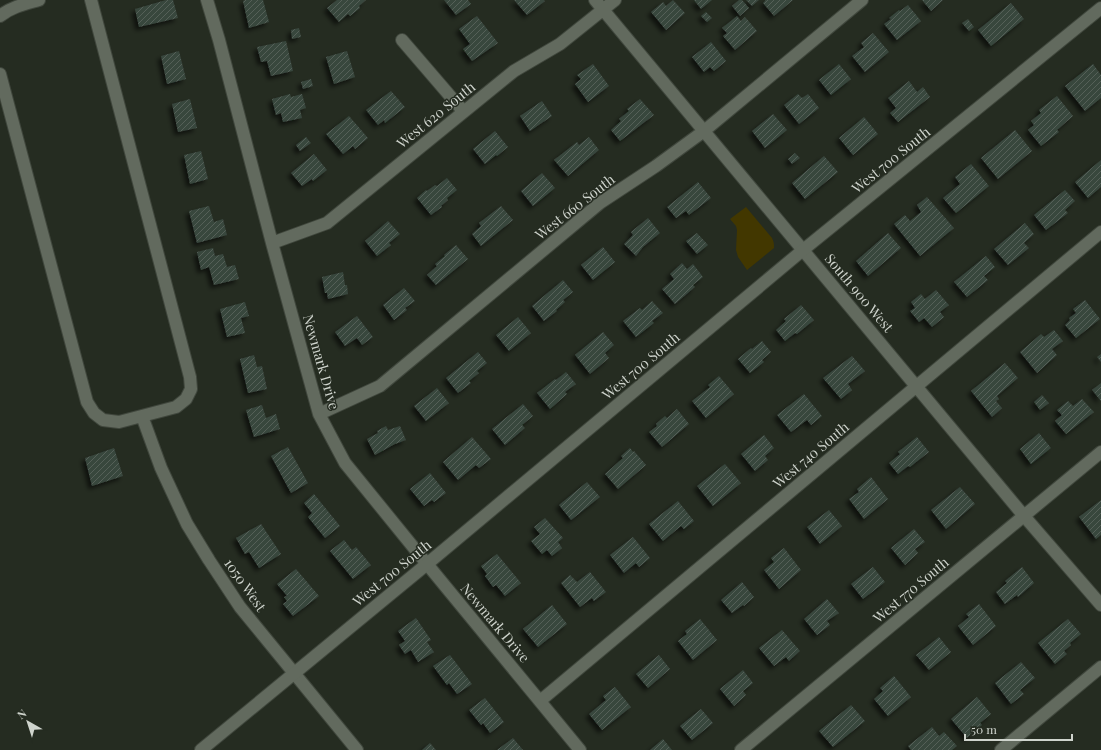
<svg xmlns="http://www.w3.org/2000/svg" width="1101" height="750" viewBox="0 0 1101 750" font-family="'Playfair Display',serif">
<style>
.grass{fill:#423700}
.building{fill:url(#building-hatch);filter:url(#shadow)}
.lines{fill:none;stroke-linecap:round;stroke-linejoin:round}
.street-casing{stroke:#40473d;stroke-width:14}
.secondary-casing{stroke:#40473d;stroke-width:14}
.street{stroke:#626a5e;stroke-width:12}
.secondary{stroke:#626a5e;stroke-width:12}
.labels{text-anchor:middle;stroke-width:3;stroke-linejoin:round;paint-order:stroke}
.street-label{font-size:14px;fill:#cfd4cd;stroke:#252c21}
</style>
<defs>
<pattern id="building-hatch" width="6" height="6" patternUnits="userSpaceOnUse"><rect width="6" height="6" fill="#39463e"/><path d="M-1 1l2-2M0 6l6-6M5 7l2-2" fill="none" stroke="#556059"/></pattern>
<filter id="shadow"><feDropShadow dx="-3.5" dy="3.5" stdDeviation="2" flood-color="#0009"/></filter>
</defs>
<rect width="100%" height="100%" fill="#252c21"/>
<path class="grass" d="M746 207 772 238C774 242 774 244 774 248L747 270 738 257 736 250 737 230 736 226 730 219Z"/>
<path class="building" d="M166 0H173L178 18 139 27 135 9Z
M245 0H263L269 22 249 28 243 1Z
M337 0H366L359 6 360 8 350 16 348 14 339 22 327 8Z
M444 0H468L471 4 456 15Z
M514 0H544L545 1 527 15Z
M673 0 685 13 666 30 651 12 663 2 666 6Z
M694 0H712L701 9Z
M739 0H742L749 8 740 16 732 6Z
M746 0H759L752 6Z
M765 0H793L774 16 763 3 765 1Z
M922 0H943L931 11Z
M1011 3 1024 19 991 46 978 30Z
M908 5 921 21 897 40 884 24 891 19 889 18 899 10 900 11Z
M706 12 712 18 707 22 701 16Z
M477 16 498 43 472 61 463 49 470 44 459 29Z
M737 16 741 21 745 17 757 31 735 50 723 36 727 33 722 28Z
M968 19 974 27 969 31 962 23Z
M299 28 301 37 292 39 291 30Z
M873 33 889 52 865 72 852 56 864 47 861 43Z
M286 41 293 71 271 76 267 61 261 62 257 47Z
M711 42 726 61 714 71 710 67 704 72 692 57Z
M179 51 186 79 167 84 161 56Z
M347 51 355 77 334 84 326 57Z
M593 64 609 86 588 102 575 84 581 79 577 75Z
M839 64 851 79 831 95 819 80Z
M1093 64 1101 75V98L1085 111 1065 86Z
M311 79 313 86 303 89 301 82Z
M909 81 917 92 923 87 930 97 898 122 890 113 896 108 888 98Z
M391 91 405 107 385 123 384 120 378 125 366 110Z
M290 94 291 97 302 94 306 108 300 110 302 118 283 122 281 113 276 115 272 99Z
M798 94 802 98 808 94 819 108 799 124 784 105Z
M1057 96 1073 116 1057 130 1059 132 1041 146 1028 130 1034 125 1031 121 1041 113 1039 110Z
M190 99 197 128 178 132 172 104Z
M640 99 654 115 620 141 611 130 621 121 619 119 629 111 627 109Z
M542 101 552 116 530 131 520 116Z
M773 114 787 130 765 148 752 131Z
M349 116 368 138 355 149 353 146 343 154 326 134Z
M864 117 878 134 853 155 839 138Z
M1015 130 1032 151 998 179 981 158Z
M495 131 508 147 497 156 496 155 485 164 473 149Z
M306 137 311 143 300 151 296 145Z
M589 137 599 150 568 176 554 160 577 142 579 145Z
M201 151 208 179 190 184 184 155Z
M795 153 800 158 792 164 788 159Z
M314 154 327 170 313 181 312 179 302 186 291 173Z
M824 156 838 172 805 199 792 183Z
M1101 160V187L1088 198 1075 182Z
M971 164 989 186 956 213 943 198 960 184 955 177Z
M542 173 555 188 533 206 521 191Z
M447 178 457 190 447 198 448 200 441 206 442 207 431 215 417 198 426 190 427 191 435 185 437 186Z
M698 182 711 198 689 215 686 211 676 218 667 207Z
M1065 190 1075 201 1065 210 1068 213 1046 230 1034 215Z
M927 197 954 228 920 256 894 224 905 215 910 221 921 212 917 205Z
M209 206 214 222 223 219 227 235 197 243 189 211Z
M501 206 513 220 481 246 472 234 481 226 479 223Z
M648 218 660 233 643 247 636 256 624 244 633 235 631 232Z
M388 221 400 234 389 243 391 245 377 256 365 241Z
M1025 223 1034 234 1024 243 1029 248 1008 265 994 249Z
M697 233 708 245 697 254 686 241Z
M888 233 901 248 868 276 856 261Z
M456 245 468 259 436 285 427 275 437 266 435 264 445 256 444 255Z
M603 247 615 262 593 280 581 265Z
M213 248 215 256 223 254 227 267 235 265 239 279 214 285 209 267 201 270 197 252Z
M986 256 995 267 984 276 988 280 967 297 954 282Z
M682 263 687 269 693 264 703 277 693 285 695 287 675 304 662 289 674 279 670 274Z
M343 272 345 285H347L348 294 328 299 327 293H325L322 277Z
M563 280 573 292 563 300 565 302 556 310 557 311 544 321 532 306Z
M404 288 415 301 405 308 407 310 394 320 383 305Z
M936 290 949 305 940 312 944 317 932 327 924 318 919 322 910 311 915 308 911 302 921 294 925 299Z
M1085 300 1100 319 1076 338 1065 325 1070 320 1069 318 1076 313 1073 309Z
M652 301 663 313 652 321 654 323 636 337 623 321 640 308 642 310Z
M245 302 249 316 241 318 245 333 227 337 220 309Z
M801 305 814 320 797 334 795 333 785 341 776 330 786 321 784 319Z
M357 316 373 337 362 345 357 338 345 346 335 332Z
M518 317 531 333 509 351 496 335Z
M1054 330 1063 341 1052 349 1057 355 1037 373 1020 352 1041 334 1044 337Z
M603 332 614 345 605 353 609 358 590 374 575 355Z
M762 341 771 352 762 360 764 362 750 373 738 359 751 348 752 349Z
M478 352 487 363 477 371 479 373 469 381 471 383 458 393 446 378Z
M1101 354V362L1097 357Z
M254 355 257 367 262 366 267 389 248 393 240 359Z
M852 356 865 371 848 384 852 390 841 399 823 378Z
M1005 363 1018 378 997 396 999 399 996 401 1002 408 992 417 971 391Z
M566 372 576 384 565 392 567 394 550 409 537 393 555 379 556 380Z
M719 376 734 394 706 418 692 401 710 387 708 385Z
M1101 383V401L1092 390Z
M437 388 449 403 426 421 414 406Z
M804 394 822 416 811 425 807 420 791 432 777 415Z
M1042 395 1049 403 1040 410 1034 402Z
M1082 399 1094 412 1066 434 1055 421 1062 415 1057 410 1068 401 1073 406Z
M523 404 533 416 522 425 525 428 505 445 492 429Z
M262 405 266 418 276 414 280 429 254 437 246 410Z
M677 409 689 424 662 447 649 432 657 426 656 424 665 416 667 418Z
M386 426 388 430 400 426 406 440 395 444 375 455 367 439 378 433 377 431Z
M1039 433 1051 448 1031 464 1020 449Z
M764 435 774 448 765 456 768 460 755 471 741 454Z
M472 437 491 459 479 468 476 465 458 480 443 462Z
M917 437 929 452 910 467 908 466 898 474 889 463 900 454 898 452Z
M288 447 308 483 291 493 271 456Z
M114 448 123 476 92 486 85 458Z
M630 448 633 452 634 451 646 465 618 489 605 474 623 458 621 456Z
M725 464 741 483 713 506 697 486Z
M430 473 446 493 434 502 432 500 424 506 410 489Z
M871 477 888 499 864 519 849 499 859 492 857 489Z
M587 482 600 497 571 520 559 505Z
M960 487 975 504 946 529 931 510Z
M314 494 340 526 325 538 308 517 312 513 304 503Z
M1101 500V535L1096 539 1079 517Z
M678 501 694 521 684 529 681 526 663 541 649 524Z
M829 510 842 526 820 544 807 527Z
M545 518 563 538 558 542 562 548 552 556 547 550 542 554 531 541 540 534 534 527Z
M261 524 281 554 259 568 249 552 245 554 236 538Z
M914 529 925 542 915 549 918 553 905 565 891 548Z
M633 537 650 558 639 567 636 563 624 573 610 555Z
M344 540 352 550 356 547 371 565 353 579 330 551Z
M784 548 801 570 779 589 764 570 774 562 771 558Z
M497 554 521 583 505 596 496 585 493 587 485 576 487 574 481 566Z
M873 567 885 582 863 599 851 584Z
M1022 567 1034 583 1018 597 1017 595 1005 604 996 592 1007 583 1005 581Z
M296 569 319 596 293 616 283 604 287 601 284 597 287 596 277 584Z
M590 572 606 592 594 601 592 598 580 607 561 583 570 575 577 582Z
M742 582 754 597 744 606 743 605 732 613 721 600Z
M827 599 839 613 827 621 830 625 817 635 804 619Z
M979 604 996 626 973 645 958 626 969 617 966 614Z
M552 605 567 624 538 647 523 629Z
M416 618 431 640 427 642 434 652 418 662 411 650 405 654 399 645 405 641 398 631Z
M700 619 717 640 693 660 678 641 687 634 685 631Z
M1068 619 1081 634 1070 643 1071 645 1064 651 1067 654 1055 664 1038 643Z
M782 630 800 651 789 661 786 657 774 666 759 648Z
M939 637 951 652 929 670 916 655Z
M450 655 472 684 457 694 449 683 447 685 433 666Z
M659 655 670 669 648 688 636 674Z
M1021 662 1035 678 1020 690 1024 694 1011 704 995 683Z
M743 670 753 683 743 691 746 695 734 706 720 689Z
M894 676 911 697 888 716 874 699 883 691 880 688Z
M615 687 631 707 602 730 589 714 606 700 603 696Z
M977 697 991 714 980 723 982 725 967 738 951 719Z
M485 698 504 722 490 733 483 723 481 725 469 710Z
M851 705 865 721 833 747 819 731Z
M701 709 713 723 692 740 680 726Z
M932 727 939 736 944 732 957 746 952 750H911L908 746Z
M513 738 523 750H497Z
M663 739 672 750H650Z
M430 743 436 750H422Z"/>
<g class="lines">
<g class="street-casing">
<path id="street" d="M207 0 219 40 272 243 319 414 345 463 427 564 580 750
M595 0 1024 516 1101 605
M0 16C11 7 25 4 39 0
M402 40 463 111
M0 74 87 402 94 413 103 420 119 422 176 407 186 399 191 389 190 377 91 0
M272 243 327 223 514 71 560 44 615 0
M319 414 380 386 600 203 656 166 704 131 862 0
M142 416 161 468 187 524 209 560 240 607 357 750
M540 701 1101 232
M741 750 1101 452
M1001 750 1101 667"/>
</g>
<g class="secondary-casing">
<path id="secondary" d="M201 750 427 564 803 250 1101 8"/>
</g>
<use href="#street" class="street"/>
<use href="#secondary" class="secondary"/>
</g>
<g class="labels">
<g class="street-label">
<text transform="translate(436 115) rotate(-39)" y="5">West 620 South</text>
<text transform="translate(891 160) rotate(-39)" y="5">West 700 South</text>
<text transform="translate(575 207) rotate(-38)" y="5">West 660 South</text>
<text transform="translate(859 293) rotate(50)" y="5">South 900 West</text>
<text transform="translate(321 362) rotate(74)" y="5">Newmark Drive</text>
<text transform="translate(641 366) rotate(-40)" y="5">West 700 South</text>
<text transform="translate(811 455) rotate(-40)" y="5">West 740 South</text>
<text transform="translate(392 573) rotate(-39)" y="5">West 700 South</text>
<text transform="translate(245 585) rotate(55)" y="5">1050 West</text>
<text transform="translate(911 590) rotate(-40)" y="5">West 770 South</text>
<text transform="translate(495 623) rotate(50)" y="5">Newmark Drive</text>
</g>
</g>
<g transform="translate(28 722) rotate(321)" stroke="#252c21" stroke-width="3" paint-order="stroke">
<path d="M0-3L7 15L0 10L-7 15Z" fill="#cfd4cd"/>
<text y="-6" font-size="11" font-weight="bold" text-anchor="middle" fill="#cfd4cd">N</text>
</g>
<path d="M965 734v6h107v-6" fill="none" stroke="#cfd4cd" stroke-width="2"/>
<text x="971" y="734" font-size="12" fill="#cfd4cd" stroke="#252c21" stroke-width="3" paint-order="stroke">50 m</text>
</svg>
